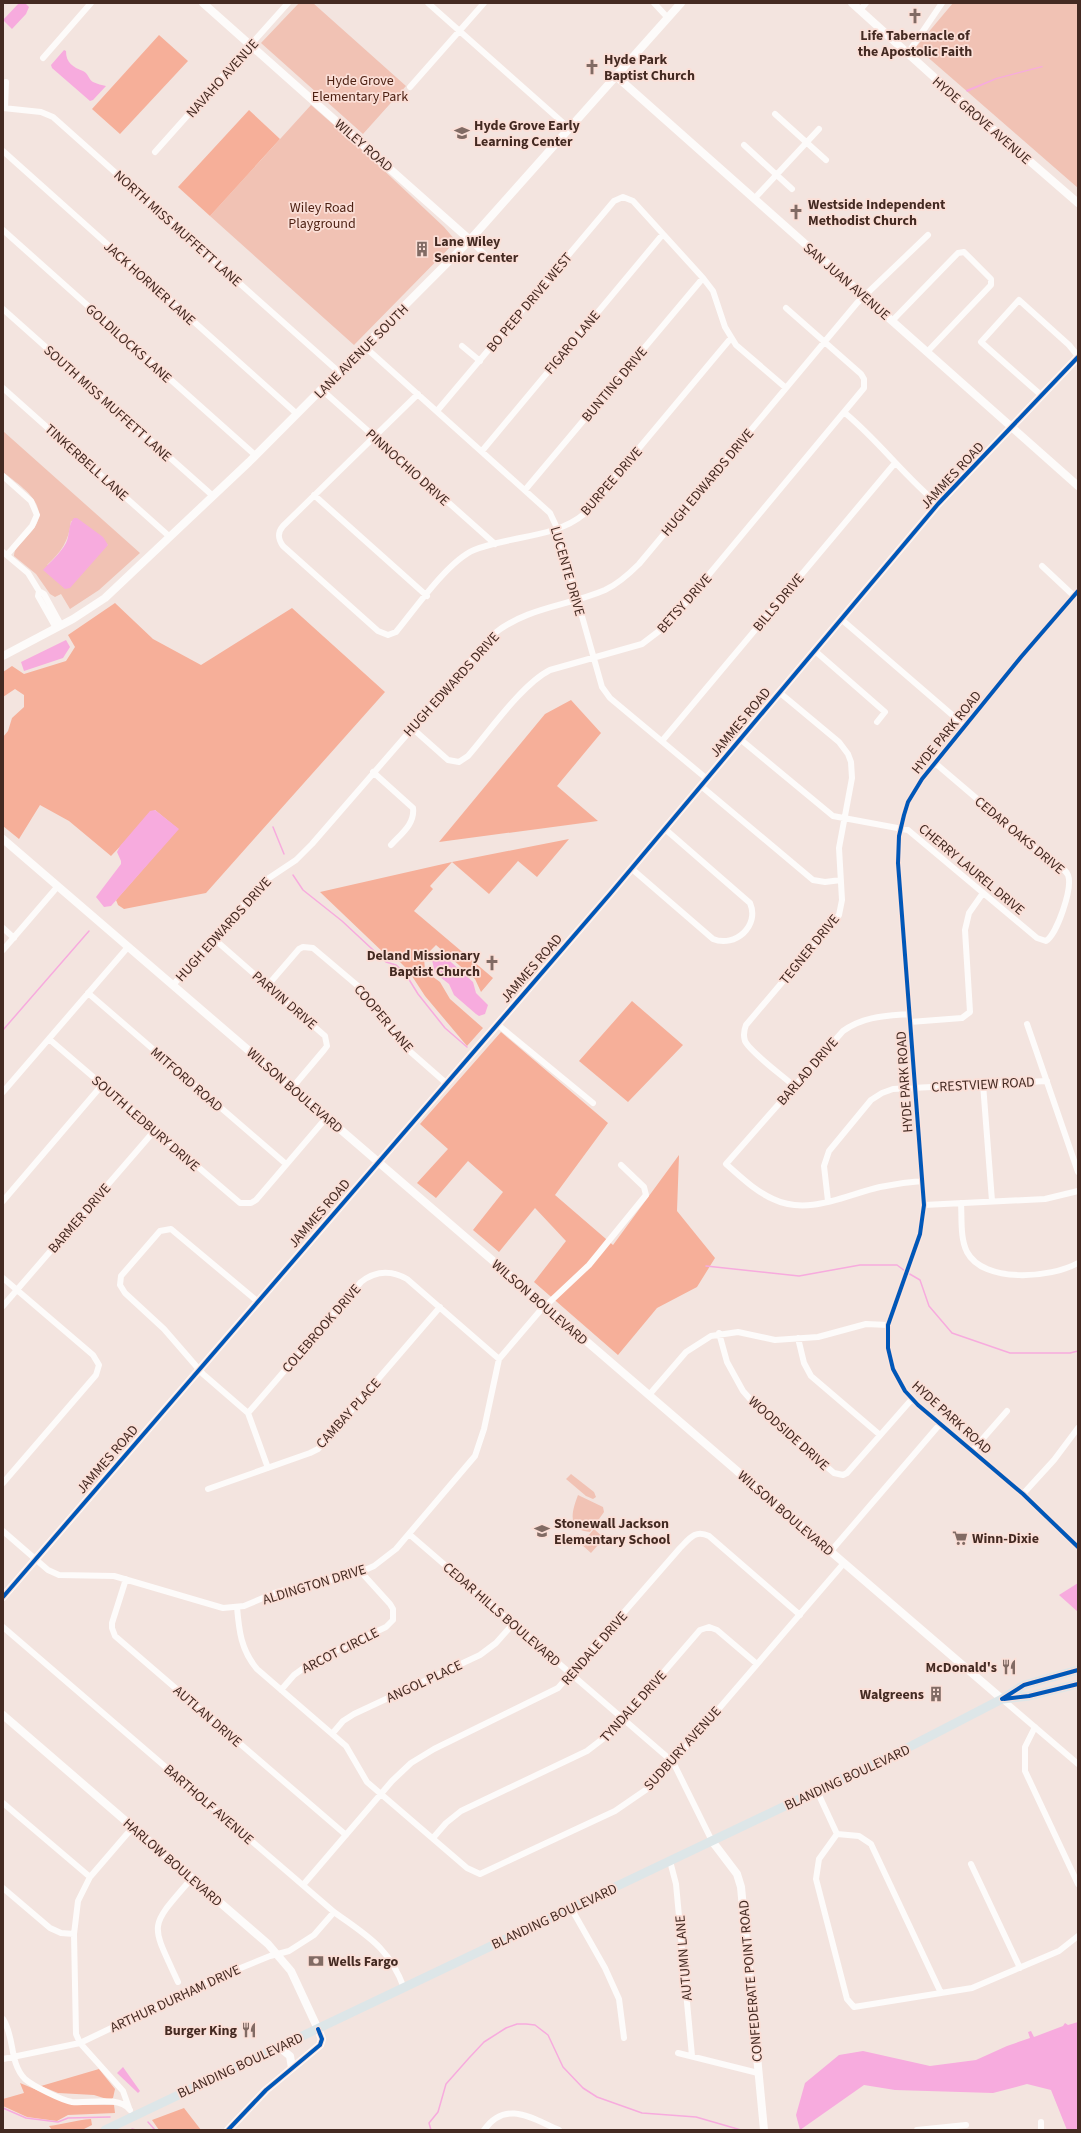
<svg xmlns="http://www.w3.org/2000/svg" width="1081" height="2133" viewBox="0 0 1081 2133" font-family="'Source Sans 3',sans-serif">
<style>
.green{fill:#f1c2b4;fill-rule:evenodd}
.forest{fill:#f6af99}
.water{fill:#f7abde}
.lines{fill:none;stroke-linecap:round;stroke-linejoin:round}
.stream{stroke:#f7abde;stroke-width:1.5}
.street{stroke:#fdfbfa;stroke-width:6}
.secondary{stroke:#fdfbfa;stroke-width:8}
.primary{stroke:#dde6e8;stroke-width:9}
.cycleway-casing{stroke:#fbdfd7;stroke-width:6}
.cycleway{stroke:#0057b8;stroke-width:4}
.labels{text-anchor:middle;stroke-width:3.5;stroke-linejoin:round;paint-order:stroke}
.poi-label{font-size:14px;font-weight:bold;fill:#442a22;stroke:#fbdfd7;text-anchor:start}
.street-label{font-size:14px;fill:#442a22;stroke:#fbdfd7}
.park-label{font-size:14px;fill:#4c1f11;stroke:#fbdfd7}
</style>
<rect width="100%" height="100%" fill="#f3e4df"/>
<path class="green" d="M299 3H313L406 86 363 134 261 43Z
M953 3H1078V188L916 47Z
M311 105 359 147 444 227 456 241 354 345 210 216Z
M3 431 140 553 99 590 70 609 61 594 55 597 50 594 36 574 14 556C14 549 19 545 24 540 29 534 36 528 38 520 44 499 16 483 3 472ZM71 521 108 545 47 565C61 552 69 541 71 521Z
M571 1474 594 1492 596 1497 593 1499 586 1496 566 1479Z
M578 1495 603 1507 604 1512 590 1532C566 1530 572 1511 578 1495Z
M594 1529 604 1538 591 1553 581 1544Z"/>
<path class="forest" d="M159 35 188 61 120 134 92 109Z
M249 110 280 139 210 216 178 187Z
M115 603 153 639 201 665 292 608 385 692 206 893 124 909 118 905 116 900 178 829 155 810 111 856 69 821 40 805 19 839 3 826V737L8 731 12 718 24 707V695L15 689 3 697V672L12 666 24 674 66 661 75 647 68 635Z
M571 700 601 733 557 786 598 821 439 842 545 714Z
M569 839 537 877 518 861 489 894 452 862 430 886 433 889 414 911 493 978 481 992 475 979 436 945 424 957 425 971 440 982 450 999 483 1028 467 1046 425 996 408 970 397 959 387 956 320 892 452 862Z
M632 1001 683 1045 628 1102 579 1061Z
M501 1032 608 1123 555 1195 613 1245 679 1155 677 1211 715 1258 697 1287 657 1308 618 1355 534 1282 566 1241 535 1208 499 1252 473 1230 503 1192 468 1161 436 1198 417 1183 448 1149 420 1124Z
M99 2069 115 2089 113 2098 110 2100 94 2095 58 2093 41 2086Z
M20 2083 73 2105H114L115 2113 68 2115 57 2121 27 2117 3 2106V2099L24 2093Z
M184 2108 201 2130H159L152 2120Z
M91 2119 92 2125 82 2130H52L49 2126C64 2124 76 2120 91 2119Z"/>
<path class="water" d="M19 3H25L29 7 26 14 12 29 3 20Z
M64 50 66 51C66 63 73 67 83 71 88 73 89 80 93 82 97 84 102 85 106 86L93 100 90 101 52 68 51 65Z
M1042 66 1043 67 997 79 967 92 966 90 996 78Z
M74 518H77L103 537 108 545 70 588 65 589 43 570C51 561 60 554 66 543 70 535 68 524 74 518Z
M66 640 70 647 63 658 24 671 21 662Z
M155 810 179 829 111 906 104 907 96 897 121 864V861L117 852 120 846 150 811Z
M437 953H441L473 982 476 993 488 1005 485 1014 479 1016 476 1014 454 995 449 984 435 973 432 960 433 955Z
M1078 1583V1612L1059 1595Z
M1078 2022V2130H1067L1051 2090 1027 2084 993 2093 895 2090 864 2085 800 2130 796 2115 805 2083 839 2055 863 2051 930 2066 976 2060 1007 2046 1030 2038 1028 2032 1031 2031 1034 2037 1063 2026 1065 2023 1068 2025Z
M123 2067 140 2091 138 2093 117 2073Z"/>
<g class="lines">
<path class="stream" d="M273 827 284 854
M293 875 303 890 342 921 386 962 396 965 405 973 418 994 445 1028 467 1047
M3 1030 89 931
M706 1266 799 1276 860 1265H897L905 1271
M908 1273 920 1280 929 1306 952 1333 1010 1353H1070L1078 1351
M3 2108 26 2118 58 2122 68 2118 110 2117
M148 2122 155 2130
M132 2129 136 2130
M431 2130 429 2123 438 2112 446 2084 469 2058 484 2042 506 2028 517 2024H526L535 2025 548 2035 563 2067 583 2088 597 2097 642 2113 696 2117 741 2130"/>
<path class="street" d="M428 3 570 129
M654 3 668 18
M860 10 866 3
M908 53 942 3
M43 58 91 3
M410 87 484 3
M3 108 41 112 53 117 339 372
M5 108 6 82
M775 114 826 160
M744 145 792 189
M3 151 297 414
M155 152 288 3
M754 199 819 129
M3 230 255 455
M470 240 487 257
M3 309 213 496
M892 321 958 253 964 252 991 279V285L927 352
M462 346 480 361
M365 347 550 513 557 528 602 687 610 698 707 779
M3 388 170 537
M322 390 495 544
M418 394 283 526C277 533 278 539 283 546L378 631 388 635 396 632C415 609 448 561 474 550 508 536 556 538 584 514L731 338
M1041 395 981 342 1019 300 1069 345 1078 356
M437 411 614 201 623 197 633 201 703 278 713 291 725 327 736 345 786 388
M845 413C879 441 904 476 938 504
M482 451 663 234
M3 476 31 501 37 515 32 526 7 555
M525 490 703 278
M314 495 427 596
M3 552 28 573 39 591 44 594 61 625
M1042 566 1074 596
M39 591 38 596 56 628
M1078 591 1021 657 922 779 908 802 904 815 899 836 898 863 924 1205 920 1234 888 1325V1348L893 1369 905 1391 918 1405 1023 1494 1078 1547
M841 619 965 726
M814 650 885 712 877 722
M779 692 839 742 848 754 851 762 852 778 839 848 842 900 839 915 746 1025C744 1030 743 1035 745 1041 750 1052 783 1076 794 1086
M412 728 448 760 459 762 468 756C489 732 522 684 550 670L642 644 667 625 864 388V379L861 374 786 308
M740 739 833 816 908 830 1037 938 1046 941C1057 934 1073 888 1068 875 1064 867 1052 861 1044 856L935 763
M662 741 895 463
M373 772 413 808C415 824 401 834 391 845
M701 786 813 880 825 882 841 880
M632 869 713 939C735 948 760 926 750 903L665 829
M3 928 14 938
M213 938 325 1036 327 1046 324 1050 292 1088
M3 950 58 886
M173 985 263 882 296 860 312 844 495 633C528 607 568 606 605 590 618 584 629 574 639 564L857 303 928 235
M268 985 299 949 303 947 313 948 358 986 373 1003 392 1032 405 1047 446 1083
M88 993 286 1164
M910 1014C885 1016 864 1016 843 1031L726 1164C741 1177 755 1191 773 1199 808 1216 845 1195 880 1187 894 1184 908 1182 922 1181
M910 1022 962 1018 970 1012 965 930 969 913 983 893
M497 1024 593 1103
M1027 1024 1078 1172
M49 1039 240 1203H251L256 1200 326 1118
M983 1084 992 1201
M3 1092 128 947
M3 1201 102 1085
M828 1201 824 1166 829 1151 871 1100 882 1093 893 1089 1047 1081
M961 1203C962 1219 960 1238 967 1252 984 1284 1051 1278 1078 1263
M924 1205 1045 1199 1078 1191
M3 1278 93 1355 99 1365 96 1375 3 1483
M257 1301 171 1229 160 1231 121 1276 120 1285 125 1293 164 1329 203 1374 248 1413 268 1468
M3 1306 155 1130
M719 1333 727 1362 743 1391 758 1408 834 1473 843 1475 847 1473 912 1399
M798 1338 804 1363 811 1376 880 1435
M649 1395 686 1352 711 1336 738 1332 775 1340 818 1337 866 1324 888 1325
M248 1413 361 1282C375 1271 391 1270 407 1279L499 1359
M972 1451 1007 1411
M208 1489 310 1453 318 1449 440 1307
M1023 1494 1054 1460 1078 1428
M3 1531 48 1570 59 1575 114 1576 223 1608 244 1606 277 1592 356 1574 374 1566 396 1549 475 1456 484 1429 499 1359 539 1312 589 1265 646 1195 644 1187 621 1165
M409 1534 673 1762 712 1841
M831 1551 940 1424
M126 1579 112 1623V1628L115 1636 346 1835
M237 1607C239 1631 241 1650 257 1669L346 1746 367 1782 467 1868 480 1874 615 1811 647 1789 673 1762 844 1563
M3 1627 334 1912C367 1936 389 1947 404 1988
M281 1690 294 1675 312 1662 386 1627 393 1620V1609L390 1604 361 1572
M1002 1699 1078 1764
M1035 1727 1025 1747V1771L1078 1884
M332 1734 343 1721 354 1714 480 1655 496 1643 513 1624
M817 1791 837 1834
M3 1803 90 1877
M837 1834 819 1859 816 1879 847 1999 854 2007 972 1988 1059 1951 1078 1936
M837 1834 859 1836 871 1844 941 1993
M433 1838 446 1823 461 1811 587 1751 613 1731 700 1630 709 1627 717 1630 757 1664
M670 1861 676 1884 692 2056
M971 1864 1020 1968
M303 1885 392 1781 411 1763 434 1749 558 1688 680 1548C689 1539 695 1529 709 1536L800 1615
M3 1888 50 1928 61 1933 74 1934
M571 1908 605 1968 619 1999 624 2038
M178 1982C150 1921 148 1929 192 1878
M3 2019C15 2037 9 2063 25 2079 33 2086 61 2100 72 2102 87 2104 119 2095 130 2110
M678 2053 758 2073
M3 2059 80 2043 216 1978 270 1956 289 1951 314 1935 334 1912
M129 2108 123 2091 80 2043 76 2034 74 1934 78 1901 90 1877 133 1827
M1041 2122V2130
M484 2130C506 2099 533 2119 559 2130
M917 2130 966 2125"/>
<path class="secondary" d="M203 3 470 240
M852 3 966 106 1078 203
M616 76 1078 486
M3 656 73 619 105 598 249 462 470 240 681 3
M3 839 1002 1699
M3 1597 610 894 938 504 1078 357
M3 1715 268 1944 291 1971 318 2029 322 2039 320 2045 266 2090 228 2130
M712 1841 737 1874 741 1887 764 2130
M279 2047 290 2056 292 2068"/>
<path class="primary" d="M1003 1699 1029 1696 1078 1684
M105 2130 913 1745 1002 1699 1024 1685 1078 1670"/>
<g class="cycleway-casing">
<path id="cycleway" d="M1078 591 1021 657 922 779 908 802 904 815 899 836 898 863 924 1205 920 1234 888 1325V1348L893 1369 905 1391 918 1405 1023 1494 1078 1547
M3 1597 610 894 938 504 1078 357
M1002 1699 1024 1685 1078 1670
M1004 1699 1029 1696 1078 1684
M228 2130 266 2090 320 2045 322 2039 318 2029"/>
</g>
<use href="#cycleway" class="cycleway"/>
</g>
<defs>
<g id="church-bare" transform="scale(1.2)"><path d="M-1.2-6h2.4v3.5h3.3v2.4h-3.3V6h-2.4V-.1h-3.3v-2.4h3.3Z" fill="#816b64" stroke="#fbdfd7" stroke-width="2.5" paint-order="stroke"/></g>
<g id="school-bare" transform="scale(1.2)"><path d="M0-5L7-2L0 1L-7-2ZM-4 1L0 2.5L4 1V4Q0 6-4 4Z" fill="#816b64" stroke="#fbdfd7" stroke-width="2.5" paint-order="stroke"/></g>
<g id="building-bare" transform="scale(1.2)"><path d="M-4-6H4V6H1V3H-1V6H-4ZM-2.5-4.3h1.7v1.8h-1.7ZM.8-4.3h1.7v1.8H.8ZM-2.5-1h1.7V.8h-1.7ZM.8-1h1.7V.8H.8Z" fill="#816b64" stroke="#fbdfd7" stroke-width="2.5" paint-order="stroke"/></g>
<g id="supermarket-bare" transform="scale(1.2)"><path d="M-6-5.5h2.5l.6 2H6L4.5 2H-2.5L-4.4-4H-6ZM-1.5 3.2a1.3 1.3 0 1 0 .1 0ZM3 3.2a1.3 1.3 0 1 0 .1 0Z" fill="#816b64" stroke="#fbdfd7" stroke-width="2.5" paint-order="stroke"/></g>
<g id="restaurant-bare" transform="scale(1.2)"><path d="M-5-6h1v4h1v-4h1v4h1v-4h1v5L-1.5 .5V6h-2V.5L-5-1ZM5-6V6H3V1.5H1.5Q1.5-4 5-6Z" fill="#816b64" stroke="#fbdfd7" stroke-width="2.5" paint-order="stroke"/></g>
<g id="bank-bare" transform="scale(1.2)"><path d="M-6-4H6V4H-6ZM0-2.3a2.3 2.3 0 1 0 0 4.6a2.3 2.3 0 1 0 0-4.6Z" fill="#816b64" stroke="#fbdfd7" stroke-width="2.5" paint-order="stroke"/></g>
</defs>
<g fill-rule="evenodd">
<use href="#church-bare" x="915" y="16"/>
<use href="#church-bare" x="592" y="67"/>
<use href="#school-bare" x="462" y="133"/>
<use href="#church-bare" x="796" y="212"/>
<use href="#building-bare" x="422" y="249"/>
<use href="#church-bare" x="492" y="963"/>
<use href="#school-bare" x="542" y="1531"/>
<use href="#supermarket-bare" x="960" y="1538"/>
<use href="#restaurant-bare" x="1009" y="1667"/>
<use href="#building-bare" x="936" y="1694"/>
<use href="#bank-bare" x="316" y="1961"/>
<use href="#restaurant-bare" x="249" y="2030"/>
</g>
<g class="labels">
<g class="poi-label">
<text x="915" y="40" text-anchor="middle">Life Tabernacle of<tspan x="915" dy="16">the Apostolic Faith</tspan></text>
<text x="604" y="64">Hyde Park<tspan x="604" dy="16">Baptist Church</tspan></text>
<text x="474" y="130">Hyde Grove Early<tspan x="474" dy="16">Learning Center</tspan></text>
<text x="808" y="209">Westside Independent<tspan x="808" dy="16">Methodist Church</tspan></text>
<text x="434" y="246">Lane Wiley<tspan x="434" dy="16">Senior Center</tspan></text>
<text x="480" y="960" text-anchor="end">Deland Missionary<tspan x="480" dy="16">Baptist Church</tspan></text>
<text x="554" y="1528">Stonewall Jackson<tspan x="554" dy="16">Elementary School</tspan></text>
<text x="972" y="1543">Winn-Dixie</text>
<text x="997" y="1672" text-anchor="end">McDonald's</text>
<text x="924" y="1699" text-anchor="end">Walgreens</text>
<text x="328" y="1966">Wells Fargo</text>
<text x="237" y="2035" text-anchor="end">Burger King</text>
</g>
<g class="street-label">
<text transform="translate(222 78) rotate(-48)" y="5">NAVAHO AVENUE</text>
<text transform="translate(982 120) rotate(41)" y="5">HYDE GROVE AVENUE</text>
<text transform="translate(364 145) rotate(41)" y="5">WILEY ROAD</text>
<text transform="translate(178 228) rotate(42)" y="5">NORTH MISS MUFFETT LANE</text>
<text transform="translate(847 281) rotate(41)" y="5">SAN JUAN AVENUE</text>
<text transform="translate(150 283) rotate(42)" y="5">JACK HORNER LANE</text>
<text transform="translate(529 302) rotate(-50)" y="5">BO PEEP DRIVE WEST</text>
<text transform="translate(572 342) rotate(-50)" y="5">FIGARO LANE</text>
<text transform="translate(129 343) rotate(42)" y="5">GOLDILOCKS LANE</text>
<text transform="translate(361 351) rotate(-45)" y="5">LANE AVENUE SOUTH</text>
<text transform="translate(614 384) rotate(-50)" y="5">BUNTING DRIVE</text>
<text transform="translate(108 403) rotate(42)" y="5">SOUTH MISS MUFFETT LANE</text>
<text transform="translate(87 462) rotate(42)" y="5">TINKERBELL LANE</text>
<text transform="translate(408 467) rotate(42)" y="5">PINNOCHIO DRIVE</text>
<text transform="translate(952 475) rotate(-47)" y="5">JAMMES ROAD</text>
<text transform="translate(611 481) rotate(-49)" y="5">BURPEE DRIVE</text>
<text transform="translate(707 482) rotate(-50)" y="5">HUGH EDWARDS DRIVE</text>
<text transform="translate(568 571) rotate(74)" y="5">LUCENTE DRIVE</text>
<text transform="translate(778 602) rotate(-50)" y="5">BILLS DRIVE</text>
<text transform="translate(684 603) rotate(-48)" y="5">BETSY DRIVE</text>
<text transform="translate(451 684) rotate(-48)" y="5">HUGH EDWARDS DRIVE</text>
<text transform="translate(740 722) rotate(-50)" y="5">JAMMES ROAD</text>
<text transform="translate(946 732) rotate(-51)" y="5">HYDE PARK ROAD</text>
<text transform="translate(1020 835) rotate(40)" y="5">CEDAR OAKS DRIVE</text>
<text transform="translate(972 869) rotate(40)" y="5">CHERRY LAUREL DRIVE</text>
<text transform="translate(223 929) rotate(-48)" y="5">HUGH EDWARDS DRIVE</text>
<text transform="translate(809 949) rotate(-51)" y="5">TEGNER DRIVE</text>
<text transform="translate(531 968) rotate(-49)" y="5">JAMMES ROAD</text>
<text transform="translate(285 1000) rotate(41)" y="5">PARVIN DRIVE</text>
<text transform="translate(384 1018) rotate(50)" y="5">COOPER LANE</text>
<text transform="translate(807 1071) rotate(-49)" y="5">BARLAD DRIVE</text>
<text transform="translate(187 1079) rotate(41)" y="5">MITFORD ROAD</text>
<text transform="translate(904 1082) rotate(-94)" y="5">HYDE PARK ROAD</text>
<text transform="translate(983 1084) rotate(-3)" y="5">CRESTVIEW ROAD</text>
<text transform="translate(295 1090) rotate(41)" y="5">WILSON BOULEVARD</text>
<text transform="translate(146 1123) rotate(41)" y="5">SOUTH LEDBURY DRIVE</text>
<text transform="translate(319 1213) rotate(-49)" y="5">JAMMES ROAD</text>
<text transform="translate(79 1218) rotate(-49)" y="5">BARMER DRIVE</text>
<text transform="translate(540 1302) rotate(41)" y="5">WILSON BOULEVARD</text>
<text transform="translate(321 1328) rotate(-49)" y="5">COLEBROOK DRIVE</text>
<text transform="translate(348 1413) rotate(-48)" y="5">CAMBAY PLACE</text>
<text transform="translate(952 1417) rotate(42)" y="5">HYDE PARK ROAD</text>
<text transform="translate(789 1433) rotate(42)" y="5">WOODSIDE DRIVE</text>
<text transform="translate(107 1459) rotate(-49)" y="5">JAMMES ROAD</text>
<text transform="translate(786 1513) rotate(41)" y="5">WILSON BOULEVARD</text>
<text transform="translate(314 1584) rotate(-17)" y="5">ALDINGTON DRIVE</text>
<text transform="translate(502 1614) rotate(41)" y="5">CEDAR HILLS BOULEVARD</text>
<text transform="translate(594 1648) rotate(-49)" y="5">RENDALE DRIVE</text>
<text transform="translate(340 1650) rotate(-27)" y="5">ARCOT CIRCLE</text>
<text transform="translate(424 1681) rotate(-25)" y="5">ANGOL PLACE</text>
<text transform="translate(633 1706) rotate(-48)" y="5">TYNDALE DRIVE</text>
<text transform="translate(208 1716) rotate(41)" y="5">AUTLAN DRIVE</text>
<text transform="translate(682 1748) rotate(-48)" y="5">SUDBURY AVENUE</text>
<text transform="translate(847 1777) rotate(-25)" y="5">BLANDING BOULEVARD</text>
<text transform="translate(209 1804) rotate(41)" y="5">BARTHOLF AVENUE</text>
<text transform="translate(173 1862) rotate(41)" y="5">HARLOW BOULEVARD</text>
<text transform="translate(554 1916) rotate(-25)" y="5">BLANDING BOULEVARD</text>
<text transform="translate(683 1958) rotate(-95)" y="5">AUTUMN LANE</text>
<text transform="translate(750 1981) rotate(-95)" y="5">CONFEDERATE POINT ROAD</text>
<text transform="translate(175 1998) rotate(-25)" y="5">ARTHUR DURHAM DRIVE</text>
<text transform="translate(240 2065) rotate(-25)" y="5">BLANDING BOULEVARD</text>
</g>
<g class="park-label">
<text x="360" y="85">Hyde Grove<tspan x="360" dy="16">Elementary Park</tspan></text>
<text x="322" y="212">Wiley Road<tspan x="322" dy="16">Playground</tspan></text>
</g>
</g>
<rect width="1081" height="2133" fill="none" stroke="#442a22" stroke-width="8"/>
</svg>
